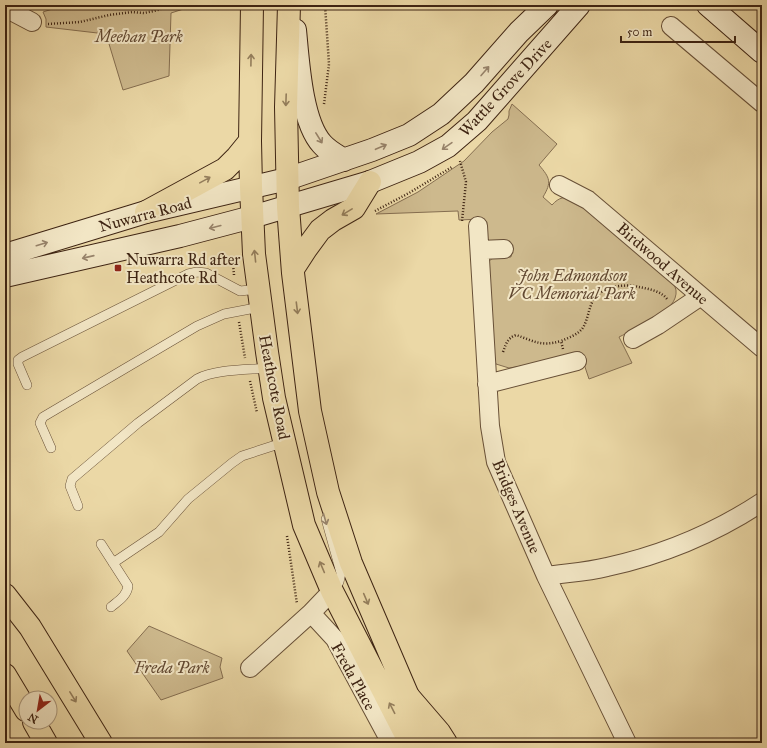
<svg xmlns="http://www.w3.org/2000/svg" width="767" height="748" viewBox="0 0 767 748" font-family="'IM FELL Great Primer',serif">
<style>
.green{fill:#cdb98d;stroke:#856e50}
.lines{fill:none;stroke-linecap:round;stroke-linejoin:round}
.service-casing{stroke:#685037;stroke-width:10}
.minor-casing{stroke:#685037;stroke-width:20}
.secondary-casing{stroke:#3d2312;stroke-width:24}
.primary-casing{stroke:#3d2312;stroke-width:24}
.motorway-casing{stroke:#3d2312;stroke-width:24}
.path{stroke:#3d2312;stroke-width:2.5;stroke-dasharray:1 2;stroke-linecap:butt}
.service{stroke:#f2e6c5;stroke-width:9}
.minor{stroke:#f2e6c5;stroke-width:18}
.secondary{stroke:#f2e6c5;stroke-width:22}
.primary{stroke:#ebd8a6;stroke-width:22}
.motorway{stroke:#ebd8a6;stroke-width:22}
.oneway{stroke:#947e5c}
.oneway2{stroke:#98846c}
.poi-dot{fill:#8f2418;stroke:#f2e6c5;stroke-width:1.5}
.labels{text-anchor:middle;stroke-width:4;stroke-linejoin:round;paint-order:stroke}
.park-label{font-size:16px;font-style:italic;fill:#614831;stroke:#f2e6c5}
.street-label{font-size:16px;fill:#3d2312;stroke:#f2e6c5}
.poi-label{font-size:16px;fill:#3d2312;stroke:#f2e6c5;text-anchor:start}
</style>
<rect width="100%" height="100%" fill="#ebd8a6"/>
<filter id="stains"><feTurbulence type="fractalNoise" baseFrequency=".005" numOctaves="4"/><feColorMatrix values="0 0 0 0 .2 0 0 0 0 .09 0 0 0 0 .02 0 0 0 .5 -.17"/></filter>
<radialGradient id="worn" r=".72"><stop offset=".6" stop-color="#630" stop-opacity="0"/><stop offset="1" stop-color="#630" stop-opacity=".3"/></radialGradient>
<path class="green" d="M65 5H196L171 13 169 76 123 90 106 34 46 27V19L43 12Z
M512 104 557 144 539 165C550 178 552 182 543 197L552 205C559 197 565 196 576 199L671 278C672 281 675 286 676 290 679 312 635 329 619 337L632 363 589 379 580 352 541 363 509 368 496 364 490 353 485 267C492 255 498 256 511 257V244C485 242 488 245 481 219L459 220 458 211 376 214 418 192 464 161 492 132 508 119 509 115V111Z
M149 626 222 658 220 667 223 678 161 700 127 651Z"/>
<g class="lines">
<g class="service-casing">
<path id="service" d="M27 385 18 364V360L22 357 188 274 197 272 206 273 240 291 259 289
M51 448 40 423 43 417 197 326 224 314 261 307
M78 506 70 486 72 479 138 423 197 379C216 369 248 370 269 368
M326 519 341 573 339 582 333 589
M101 544 128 586C127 596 118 601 111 607
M113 563 159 532 188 499 232 463 242 456 285 442"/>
</g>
<g class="minor-casing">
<path id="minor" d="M13 12 32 22
M671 26 762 103
M559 185 588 200 762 348
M478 226 490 426 496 462 546 576 627 743
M480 250 504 249
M633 339 658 325 701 296
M487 384 577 361
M546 576C566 573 587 572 607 567 662 555 715 533 762 502
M311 613 335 639 391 743
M250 668 311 613 332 591"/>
</g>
<g class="secondary-casing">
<path id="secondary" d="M708 5 762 52
M295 30C298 60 301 121 322 144 328 151 336 155 344 160
M5 255 146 212 287 179 372 150 409 135 441 114 474 83 519 32 547 5
M5 276 180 236 252 217 370 182 419 162 448 146 477 121 579 5"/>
</g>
<g class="primary-casing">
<path id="primary" d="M252 5 250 141 251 187 254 254 267 352 274 398 304 525 332 591 410 743
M289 5 286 107 288 207 293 273 310 411 328 492 351 563 408 696 431 743
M146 212 225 169 237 157 250 141
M293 269 306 249 320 230 333 220 354 208 370 182"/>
</g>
<g class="motorway-casing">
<path id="motorway" d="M5 595 30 627 101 743
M5 675 26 710
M408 696 439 732 446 743
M34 722 46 743"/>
</g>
<path class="path" d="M48 24 80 22 109 15 132 12 144 13 154 11 175 5
M324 104 329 64 325 5
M460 161 466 182 462 221
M375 211 409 193 452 167
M234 275 233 264 237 262
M239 322 245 358
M563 349 561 341C568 338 577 335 582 329 587 322 588 313 591 305 597 287 623 283 639 287 649 289 661 291 667 299
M503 352C506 343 508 338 516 335 534 341 541 347 561 341
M250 381 257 413
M287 536 297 604"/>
<use href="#service" class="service"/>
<use href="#minor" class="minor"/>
<use href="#secondary" class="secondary"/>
<use href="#primary" class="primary"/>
<use href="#motorway" class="motorway"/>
</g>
<defs><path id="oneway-shaft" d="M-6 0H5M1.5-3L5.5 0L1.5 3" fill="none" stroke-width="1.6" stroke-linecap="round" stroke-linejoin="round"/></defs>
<g class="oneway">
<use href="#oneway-shaft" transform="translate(251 60) rotate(-89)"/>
<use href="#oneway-shaft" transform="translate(286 100) rotate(92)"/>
<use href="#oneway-shaft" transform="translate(205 180) rotate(-29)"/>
<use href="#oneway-shaft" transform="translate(347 212) rotate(149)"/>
<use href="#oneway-shaft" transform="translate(255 256) rotate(-96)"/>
<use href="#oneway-shaft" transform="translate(297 308) rotate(83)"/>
<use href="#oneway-shaft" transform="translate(322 567) rotate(-113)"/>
<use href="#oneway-shaft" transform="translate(366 599) rotate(67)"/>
<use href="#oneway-shaft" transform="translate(73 697) rotate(58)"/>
<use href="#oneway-shaft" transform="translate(392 708) rotate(-117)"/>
</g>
<g class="oneway2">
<use href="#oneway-shaft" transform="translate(485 71) rotate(-49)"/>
<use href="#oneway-shaft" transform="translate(319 138) rotate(58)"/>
<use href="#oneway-shaft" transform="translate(447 146) rotate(145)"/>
<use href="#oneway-shaft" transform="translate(381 147) rotate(-23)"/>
<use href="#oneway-shaft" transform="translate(215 227) rotate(166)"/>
<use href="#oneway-shaft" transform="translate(42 244) rotate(-17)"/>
<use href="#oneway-shaft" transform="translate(88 257) rotate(167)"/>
<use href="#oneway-shaft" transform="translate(325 519) rotate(74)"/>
</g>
<rect class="poi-dot" x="114" y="264" width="8" height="8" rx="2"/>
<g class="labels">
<g class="park-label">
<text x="139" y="42">Meehan Park</text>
<text x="572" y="281">John Edmondson<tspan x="572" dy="18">VC Memorial Park</tspan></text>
<text x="172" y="673">Freda Park</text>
</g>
<g class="street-label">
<text transform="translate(505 87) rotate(-47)" y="6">Wattle Grove Drive</text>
<text transform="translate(145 214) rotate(-15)" y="6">Nuwarra Road</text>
<text transform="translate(663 263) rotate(41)" y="6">Birdwood Avenue</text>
<text transform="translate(275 387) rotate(79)" y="6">Heathcote Road</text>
<text transform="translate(517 506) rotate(67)" y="6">Bridges Avenue</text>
<text transform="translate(354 676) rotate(61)" y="6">Freda Place</text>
</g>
<g class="poi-label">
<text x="126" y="265">Nuwarra Rd after<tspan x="126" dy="18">Heathcote Rd</tspan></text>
</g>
</g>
<rect width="767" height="748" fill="none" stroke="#ebd8a6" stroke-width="20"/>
<rect x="6" y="6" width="755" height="736" fill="none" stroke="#3d2312" stroke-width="2"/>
<rect x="10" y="10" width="747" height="728" fill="none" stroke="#3d2312"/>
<g transform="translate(38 710) rotate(211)"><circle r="19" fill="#f2e6c5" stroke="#aa987d"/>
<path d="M0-3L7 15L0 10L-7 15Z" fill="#8f2418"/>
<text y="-6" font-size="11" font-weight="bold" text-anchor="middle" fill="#3d2312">N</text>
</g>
<path d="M621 36v6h114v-6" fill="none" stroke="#3d2312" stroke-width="2"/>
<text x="627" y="36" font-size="12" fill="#3d2312" stroke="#f2e6c5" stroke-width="3" paint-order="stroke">50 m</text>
<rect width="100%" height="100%" filter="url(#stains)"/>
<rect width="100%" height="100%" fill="url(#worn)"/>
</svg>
